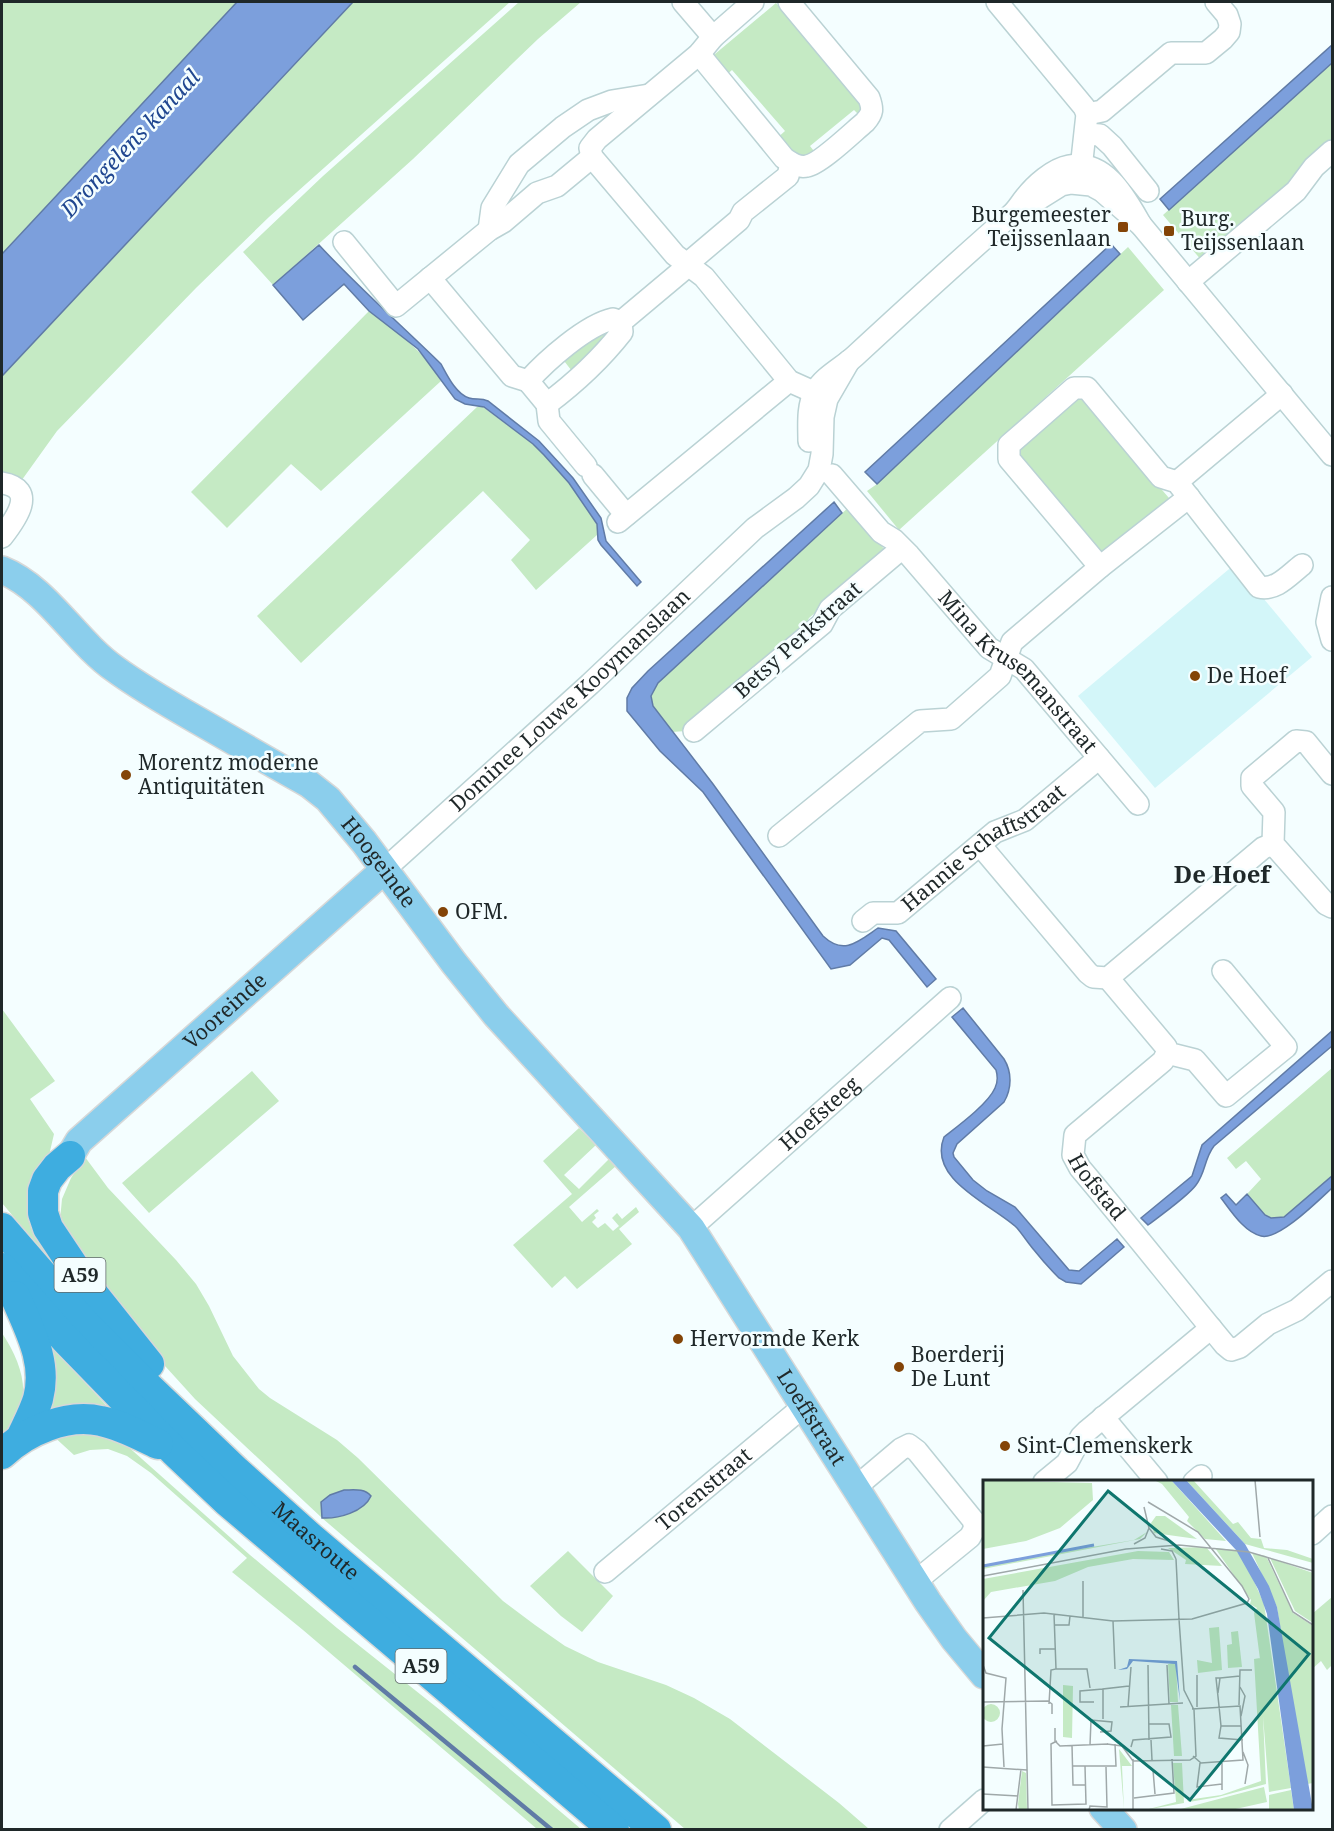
<svg xmlns="http://www.w3.org/2000/svg" width="1334" height="1831" viewBox="0 0 1334 1831" font-family="'Noto Serif',serif">
<style>
.built{fill:#d3f6f9}
.green{fill:#c5eac4;fill-rule:evenodd}
.water{fill:#7c9fdc;stroke:#607ba6;stroke-width:1.5}
.lines{fill:none;stroke-linecap:round;stroke-linejoin:round}
.stream{stroke:#607ba6;stroke-width:4.5}
.minor-casing{stroke:#bad2d4;stroke-width:24}
.major-casing{stroke:#d7d8d8;stroke-width:30}
.highway-casing{stroke:#d7d8d8;stroke-width:33}
.minor{stroke:#fff;stroke-width:21}
.major{stroke:#8bceec;stroke-width:27}
.highway{stroke:#3eade0;stroke-width:30}
.poi-dot{fill:#834407;stroke:#f4feff;stroke-width:2}
.labels{text-anchor:middle;stroke-width:5;stroke-linejoin:round;paint-order:stroke}
.shield{fill:#f4feff;stroke:#5f6869;stroke-width:1.5}
.shield-label{font-size:20px;font-weight:bold;fill:#1f2829}
.poi-label{font-size:21px;fill:#1f2829;stroke:#f4feff;text-anchor:start}
.street-label{font-size:21px;fill:#1f2829;stroke:#f4feff}
.water-label{font-size:22px;font-style:italic;fill:#204790;stroke:#f4feff}
.quarter-label{font-size:24px;font-weight:bold;fill:#1f2829;stroke:#f4feff}
.inset-river{fill:none;stroke:#7c9fdc;stroke-width:3}
.inset-road{fill:none;stroke:#9fa8a9;stroke-width:1.5}
.view{fill:#0f766e;fill-opacity:0.15;stroke:#0f766e;stroke-width:3}
.inset-edge{fill:none;stroke:#1f2829;stroke-width:3}
</style>
<rect width="100%" height="100%" fill="#f4feff"/>
<path class="built" d="M1235 564 1312 657 1155 788 1078 696Z"/>
<path class="green" d="M2 2H237L2 254Z
M353 2H510L269 217 196 288 57 431 19 484 2 477V376Z
M519 2H581L538 39 413 159 273 285 243 252 323 176Z
M776 3 851 93 865 103 862 118 854 110 810 146 817 155 802 161 776 139 785 131 732 70 724 77 709 59Z
M1332 63V145L1202 261 1163 215Z
M1128 247 1164 290 899 530 867 491 877 484Z
M369 311C396 332 424 350 441 381L321 491 291 464 227 528 191 492Z
M615 327 575 375 561 357Z
M1078 396H1081L1169 498 1101 555 1015 452Z
M477 407H483L533 444 544 455 569 483 597 524V535L536 590 511 560 530 540 483 491 301 663 257 616Z
M850 506 884 549 883 554 809 618 803 630 686 731 672 732 653 706 651 696 658 683Z
M2 1009 55 1081 30 1099 54 1134 47 1164 36 1196 116 1339 2 1203Z
M1332 1068V1176L1284 1217 1271 1218 1265 1215 1247 1194 1261 1179 1246 1161 1236 1169 1227 1158Z
M252 1071 279 1101 149 1213 122 1183Z
M579 1128 596 1145 564 1175 579 1189 609 1159 616 1166 569 1207 582 1222 597 1209 599 1211 594 1215 596 1218 592 1222 598 1228 605 1223 613 1231 619 1226 612 1218 617 1213 622 1219 636 1207 639 1212 619 1229 632 1244 577 1289 565 1276 552 1288 513 1245 572 1194 543 1161Z
M85 1157 108 1188 176 1260 196 1284 209 1306 233 1356 259 1389 270 1398 337 1440 358 1458 503 1601 535 1625 565 1646 598 1662 666 1685 694 1698 730 1719 839 1803 869 1829H685L322 1518 195 1399 146 1345 81 1253 60 1220 62 1199 71 1178ZM344 1490C354 1490 364 1488 371 1496 366 1508 353 1511 342 1516L330 1495Z
M2 1333C24 1366 36 1406 2 1436Z
M39 1333 118 1418 45 1421Z
M74 1427 124 1443 250 1555 337 1628 440 1710 581 1829H537L303 1630 232 1572 247 1558 151 1473 127 1456 108 1449 90 1450 74 1455 51 1434Z
M568 1551 613 1596 582 1632 561 1616 530 1586Z
M1332 1597V1665L1327 1670 1321 1661 1312 1669V1614Z"/>
<path class="water" d="M237 2H353L2 376V254Z
M1332 45V63L1169 210 1160 199Z
M1111 244 1120 254 877 484 865 472Z
M319 245C357 286 400 324 441 364 447 375 456 394 469 398 476 400 481 398 488 401L539 441 573 478 601 518 606 541 641 582 637 586 601 545 598 540 597 524 569 483 544 455 533 444 484 407 465 404 455 399 418 349 369 311 344 284 303 320 273 285Z
M834 502 842 513 658 683 651 696 653 706 713 784 823 936C844 956 859 941 878 928L896 931 936 979 927 987 889 940 882 938 850 965 831 969 703 792 660 751 627 711V698L632 688 648 671Z
M963 1008 1004 1059C1012 1072 1012 1088 1004 1102L957 1144 953 1153 954 1157 973 1180 987 1191 1015 1207 1069 1270 1079 1271 1117 1239 1124 1247 1081 1284 1066 1282 1059 1278C1050 1269 1042 1260 1034 1250 1028 1243 1023 1235 1017 1228 993 1205 927 1180 944 1137 958 1126 988 1104 995 1088 998 1082 998 1077 996 1070L952 1017Z
M1332 1031V1046L1214 1146C1204 1159 1206 1172 1196 1185 1188 1196 1160 1216 1148 1225L1141 1218 1192 1176 1202 1145Z
M1332 1176V1188C1319 1200 1278 1241 1261 1236 1244 1232 1231 1211 1221 1198L1226 1194 1236 1205 1247 1194 1265 1215 1271 1218 1284 1217Z
M344 1490C354 1490 364 1488 371 1496 364 1512 338 1519 322 1518L321 1502 330 1495Z"/>
<g class="lines">
<path class="stream" d="M355 1667 552 1830"/>
<g class="minor-casing">
<g id="minor">
<path d="M683 2 713 37"/>
<path d="M753 2 713 37 699 54 597 139 590 148 592 157 675 255 704 277 789 381 827 398"/>
<path d="M997 2 1084 107 1087 114 1080 178"/>
<path d="M699 54 784 158C791 163 798 168 807 166 820 164 853 132 865 122 873 113 873 109 869 98L789 2"/>
<path d="M1087 114 1102 111 1171 53H1206L1223 39 1229 32 1230 24 1227 15 1216 2"/>
<path d="M1086 134 1100 135 1112 146 1148 191"/>
<path d="M1037 200 1061 185 1071 183 1091 185 1102 191 1141 225 1332 455"/>
<path d="M489 230 492 208 519 164 563 127 588 110 612 101 649 95"/>
<path d="M344 242 396 306 489 230 503 222 537 193 557 186 592 157"/>
<path d="M687 264 739 220 743 212 788 176 791 163"/>
<path d="M430 278 512 376 528 381"/>
<path d="M1188 282 1296 191 1314 167 1332 151"/>
<path d="M621 322 613 319C586 325 546 361 528 381L547 404C575 383 600 360 622 332L621 322 689 265"/>
<path d="M547 404 549 421 586 466"/>
<path d="M809 441C809 425 807 407 815 392 824 376 842 368 855 356 907 308 958 261 1011 215 1017 210 1020 204 1025 198 1035 185 1053 169 1069 166 1106 159 1126 199 1141 225"/>
<path d="M593 475 626 515"/>
<path id="s1" d="M832 475 881 532 894 540 909 555 989 648 1024 669 1138 804"/>
<path d="M1177 482 1282 394"/>
<path d="M2 483C38 489 16 519 2 537"/>
<path d="M618 522 789 381"/>
<path d="M1100 567 1009 459V445L1074 388H1087L1161 477 1177 482 1259 587C1276 591 1289 575 1302 565"/>
<path d="M1332 597 1327 622 1332 640"/>
<path d="M694 731 822 624 830 609 901 549"/>
<path d="M1332 774 1306 742 1296 741 1252 778V786L1274 812 1273 844 1326 904 1332 907"/>
<path d="M779 836 920 721 951 719 1000 676 1012 642 1100 567 1189 497"/>
<path d="M980 845 1088 973 1093 977 1108 978 1263 848 1273 844"/>
<path id="s2" d="M384 870 590 684 755 528 796 498 809 486 819 470 822 454 823 417 827 399 849 361"/>
<path id="s3" d="M863 921 873 913H898L995 832 1025 820 1099 758"/>
<path d="M1108 978 1166 1047 1167 1053 1195 1060 1226 1096 1286 1047 1223 971"/>
<path id="s4" d="M1167 1053 1163 1061 1075 1135 1073 1155 1080 1168C1129 1226 1176 1286 1225 1345L1231 1350 1240 1347 1268 1324 1297 1310 1332 1281"/>
<path id="s5" d="M691 1228 950 998"/>
<path d="M1103 1417 1157 1482"/>
<path d="M1044 1482 1067 1463 1081 1437 1087 1431 1211 1328"/>
<path d="M1194 1482 1201 1476"/>
<path d="M856 1487 901 1449 909 1445 917 1451 973 1520 975 1528"/>
<path d="M1312 1534 1332 1516"/>
<path id="s6" d="M605 1572 804 1406"/>
<path d="M916 1581 970 1537 975 1528 984 1524"/>
<path d="M950 1830 984 1800"/>
</g>
</g>
<g class="major-casing">
<g id="major">
<path id="s7" d="M2 570C47 588 75 641 115 669 141 688 169 704 197 720 234 741 271 763 309 784L328 799 364 842 454 963 496 1015 691 1228 928 1602 954 1639 984 1675"/>
<path id="s8" d="M70 1156 79 1141 384 870"/>
<path d="M1103 1808 1123 1830"/>
</g>
</g>
<g class="highway-casing">
<g id="highway">
<path d="M70 1156 57 1167 47 1180 43 1191V1213L48 1228 86 1285 149 1364"/>
<path id="s9" d="M2 1228 86 1325 142 1381 236 1471 311 1538 656 1830"/>
<path d="M2 1268 66 1340 174 1451 228 1502 614 1830"/>
<path d="M15 1296C29 1329 48 1362 38 1399 34 1412 27 1425 21 1438"/>
<path d="M2 1454C26 1431 67 1413 101 1421 121 1425 139 1435 158 1444"/>
</g>
</g>
<use href="#minor" class="minor"/>
<use href="#major" class="major"/>
<use href="#highway" class="highway"/>
</g>
<g class="poi-dot">
<rect x="1117" y="221" width="12" height="12" rx="3"/>
<rect x="1163" y="225" width="12" height="12" rx="3"/>
<circle cx="1195" cy="676" r="6"/>
<circle cx="126" cy="775" r="6"/>
<circle cx="443" cy="912" r="6"/>
<circle cx="678" cy="1339" r="6"/>
<circle cx="899" cy="1367" r="6"/>
<circle cx="1005" cy="1446" r="6"/>
</g>
<g class="labels">
<g class="shield">
<rect x="54.5" y="1258" width="51" height="34" rx="4.5"/>
<rect x="395.5" y="1649" width="51" height="34" rx="4.5"/>
</g>
<g class="shield-label">
<text x="80" y="1282">A59</text>
<text x="421" y="1673">A59</text>
</g>
<g class="poi-label">
<text x="1111" y="222" text-anchor="end">Burgemeester<tspan x="1111" dy="24">Teijssenlaan</tspan></text>
<text x="1181" y="226">Burg.<tspan x="1181" dy="24">Teijssenlaan</tspan></text>
<text x="1207" y="683">De Hoef</text>
<text x="138" y="770">Morentz moderne<tspan x="138" dy="24">Antiquitäten</tspan></text>
<text x="455" y="919">OFM.</text>
<text x="690" y="1346">Hervormde Kerk</text>
<text x="911" y="1362">Boerderij<tspan x="911" dy="24">De Lunt</tspan></text>
<text x="1017" y="1453">Sint-Clemenskerk</text>
</g>
<g class="street-label">
<text transform="translate(798 640) rotate(-42)" y="7">Betsy Perkstraat</text>
<text dy="7" stroke="none"><textPath href="#s1" startOffset="272">Mina Krusemanstraat</textPath></text>
<text dy="7" stroke="none"><textPath href="#s2" startOffset="252">Dominee Louwe Kooymanslaan</textPath></text>
<text dy="7" stroke="none"><textPath href="#s3" startOffset="146">Hannie Schaftstraat</textPath></text>
<text dy="7" stroke="none"><textPath href="#s7" startOffset="482">Hoogeinde</textPath></text>
<text dy="7" stroke="none"><textPath href="#s8" startOffset="213">Vooreinde</textPath></text>
<text dy="7" stroke="none"><textPath href="#s5" startOffset="172">Hoefsteeg</textPath></text>
<text dy="7" stroke="none"><textPath href="#s4" startOffset="184">Hofstad</textPath></text>
<text dy="7" stroke="none"><textPath href="#s7" startOffset="1188">Loeffstraat</textPath></text>
<text dy="7" stroke="none"><textPath href="#s6" startOffset="129">Torenstraat</textPath></text>
<text dy="7" stroke="none"><textPath href="#s9" startOffset="444">Maasroute</textPath></text>
</g>
<g class="water-label">
<text transform="translate(130 143) rotate(-47)" y="8">Drongelens kanaal</text>
</g>
<g class="quarter-label">
<text x="1222" y="883">De Hoef</text>
</g>
</g>
<g transform="translate(983 1480)">
<rect width="330" height="330" fill="#f4feff"/>
<path d="M0 0 109 3 110 20 77 48 43 61 0 69ZM171 0H188L243 61 222 59 204 41 206 37 179 4ZM203 0H210L250 44 255 42 268 58 278 59 281 68 304 70 330 79V83L262 64ZM173 36H182L214 59 171 53 168 43ZM164 52 157 59 0 89V85L151 60ZM223 67 239 86 202 84 203 80 185 68ZM232 68 253 70 264 85 281 124 308 308 286 312 280 236 283 304 235 317 206 322 204 320 238 315 278 301 271 179 277 178 278 187 271 133 274 128 267 124 268 120ZM155 71 186 72 191 80 150 79 105 87 72 101 8 112 0 121V99ZM269 73 283 76 310 133 330 146V303L324 304 316 268 294 127ZM287 78 330 93V143L312 131ZM236 147 239 190 215 193 214 180 229 183 226 148ZM255 151 259 187 245 188 244 165 249 164 248 152ZM190 183 193 185 195 222H187L185 184ZM80 205 90 206 89 258 80 257ZM-1 233a9 9 0 1 1 18 0a9 9 0 1 1-18 0ZM188 225H195L199 276H191ZM136 269 149 286H139L141 330ZM190 283H199L201 323 162 330 193 322ZM39 291 43 293 44 330H36L35 324ZM281 307 284 322 248 330H194ZM308 310 311 330H286V315Z" fill="#c5eac4"/>
<path d="M188 0H203L262 64 286 106 294 127 330 330H311L284 134 275 109 253 70ZM146 179 194 181 197 221 192 184 150 181 144 189 135 190 144 187Z" fill="#7c9fdc"/>
<path class="inset-river" d="M0 86 111 65"/>
<path class="inset-road" d="M95 0H144M272 0 277 57M166 48 173 57 186 61M151 64 162 58 166 48 161 27M178 69 189 71 193 79M285 78 310 132 330 145M193 79 196 139M0 96 143 69 196 65 266 72 330 91M100 101V137M40 110 45 330M0 138 61 133 130 141 209 139 264 123 266 119 259 106 215 52 165 22M130 141 132 189M71 145H86L87 136M57 174V169H72M0 185 3 193 23 198 19 249 21 287M165 185 166 260M184 185 186 224M73 189H104L107 208M214 195V227M237 198 257 196M257 207 262 216 258 236M235 213 237 198H233L236 226M0 222 65 221 69 224V234M111 222H97V211L120 209M66 224 68 190 73 189 71 134M256 225 257 190H269M236 226 238 246M137 227 200 223M145 227 148 187M209 229 257 226 260 280 218 283 210 276M120 239V209L146 206M258 246H238L236 258 260 260M72 248V261L77 266 125 264M168 260 169 280M74 261 68 264 69 325 103 324 102 286M124 264 139 266 150 281 207 280 213 276 211 230 201 210 196 139M89 265 90 305H103M107 265 108 240 129 242 128 251 117 252M0 266 20 264M148 267 150 260 188 257 186 244H166M260 272 265 285 262 304M150 279V330M217 283 214 307 239 304M239 283V310M90 286H133L132 264M0 287 44 290M170 290 172 314M0 314 35 316M151 318 191 313 189 279M33 330 38 289M106 330 107 326 124 327 123 287"/>
<path class="view" d="M125 11 326 174 207 320 6 158Z"/>
<rect width="330" height="330" class="inset-edge"/>
</g>
<rect width="1334" height="1831" fill="none" stroke="#1f2829" stroke-width="6"/>
</svg>
